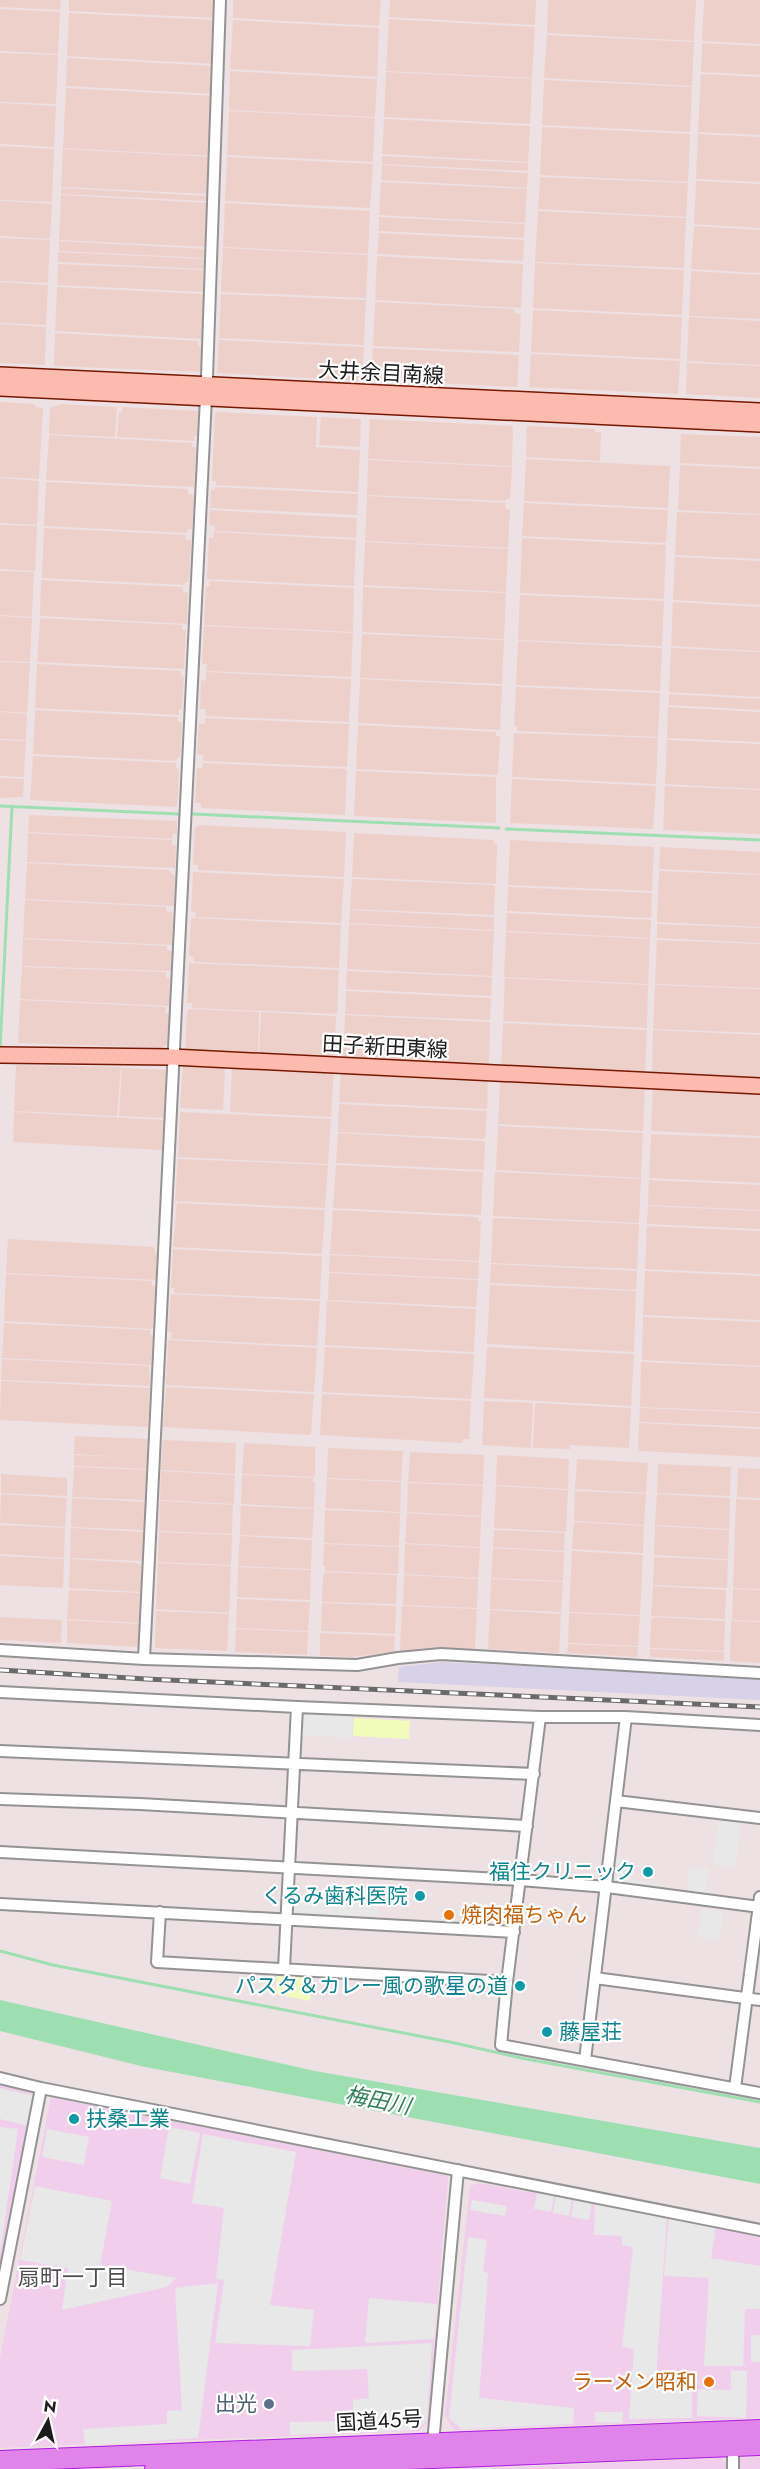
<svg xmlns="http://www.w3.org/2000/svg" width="760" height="2469" viewBox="0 0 760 2469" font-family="Jost,'Noto Sans JP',sans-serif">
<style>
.commercial{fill:#f1ceec}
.industrial{fill:#d8d2e8}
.farmland{fill:#eed0ca}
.park{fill:#f1fcba}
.parking{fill:#e8e8e8}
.water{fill:#9edfb2}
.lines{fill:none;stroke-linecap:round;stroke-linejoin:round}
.stream{stroke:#9edfb2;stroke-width:3}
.street-casing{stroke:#939393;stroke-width:14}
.secondary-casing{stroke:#761700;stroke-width:18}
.highway-casing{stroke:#ad1ae0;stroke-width:22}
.street{stroke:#fff;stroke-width:10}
.secondary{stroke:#fdbbb0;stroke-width:15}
.highway{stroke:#e083eb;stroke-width:20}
.rail-casing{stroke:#6a6a6a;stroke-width:5}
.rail{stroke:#fff;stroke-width:3;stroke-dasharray:9;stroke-linecap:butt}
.culture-dot{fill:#0f9aa8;stroke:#fff;stroke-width:2}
.food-dot{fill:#e8710a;stroke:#fff;stroke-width:2}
.service-dot{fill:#5c6f8a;stroke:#fff;stroke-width:2}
.labels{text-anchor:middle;stroke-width:4.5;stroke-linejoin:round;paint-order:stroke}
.street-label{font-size:21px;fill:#1c1c1c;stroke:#fff}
.culture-label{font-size:21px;fill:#0d838f;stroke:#fff;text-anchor:end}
.food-label{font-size:21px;fill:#c56008;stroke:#fff;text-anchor:start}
.service-label{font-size:21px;fill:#4e5e75;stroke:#fff;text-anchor:end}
.water-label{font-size:22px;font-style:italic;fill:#358061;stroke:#fff}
.neighbourhood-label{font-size:22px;fill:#4f4f4f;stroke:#fff}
</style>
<rect width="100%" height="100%" fill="#eee1e4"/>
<path class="commercial" d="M0 2084 28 2091 34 2105 0 2279Z
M51 2097 448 2176 428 2423 418 2431 0 2448V2358Z
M479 2183 760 2234V2418L454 2430 445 2415 470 2186Z
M760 2457V2469H734L739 2458Z
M722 2458 726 2463 727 2469H473Z"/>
<path class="industrial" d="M442 1662 760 1677V1700L398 1682 399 1667Z"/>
<path class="farmland" d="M0 0H61L60 10 0 7Z
M69 0H218L217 18 69 11Z
M233 0H381L379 26 233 18Z
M390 0H536L535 25 389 17Z
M548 0H696L694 41 547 33Z
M704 0H760V44L702 41Z
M0 9 60 12 58 54 0 51Z
M69 13 213 20V24H217L215 64 67 56Z
M389 19 535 27 532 78 386 71Z
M233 20 379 28 377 77 230 69Z
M547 35 694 42 692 86 544 78Z
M702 43 760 46V75L701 72Z
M0 53 58 55 56 104 0 102Z
M67 58 215 66 214 94 66 86Z
M230 71 377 79 375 117 229 110Z
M386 72 532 79 530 124 384 117Z
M701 74 760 77V135L698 132Z
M544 80 692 87 690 132 542 125Z
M66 88 214 96 211 156 63 148Z
M0 103 56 106 54 147 0 144Z
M229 111 375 118 373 162 227 155Z
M384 119 530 126 528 162 382 154Z
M542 127 690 134 688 182 540 175Z
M698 134 760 137V182L696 179Z
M0 146 54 149 52 202 0 200Z
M63 149 211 157 209 194 61 187Z
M382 156 528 163V171L382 164Z
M227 157 373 164 370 208 225 201Z
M382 165 528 173 527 188 381 180Z
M540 177 688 183 686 217 538 209Z
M696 181 760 184V228L694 224Z
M381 182 527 189 525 223 379 215Z
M61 188 209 196V199L208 201 61 194Z
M61 195 208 203 207 247 59 240Z
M0 201 52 204 50 239 0 236Z
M225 203 370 211 368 254 223 247Z
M538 211 686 218 684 268 535 262Z
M379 217 525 224 524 238 379 231Z
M694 226 760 230V273L691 269Z
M379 233 524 240 523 261 377 254Z
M0 238 50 240 48 283 0 281Z
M59 241 206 249V258L59 251Z
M223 248 368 255 366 298 221 292Z
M58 252 206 259V265L204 269 58 262Z
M377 256 523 264 521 308 375 300Z
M535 263 684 270 682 315 533 308Z
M58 264 204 270 206 273 205 292 57 285Z
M691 271 760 275V319L689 316Z
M0 282 48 285 46 325 0 323Z
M57 287 204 294 203 339 55 331Z
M221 294 366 300 364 345 219 338Z
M375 302 514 309V313L521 314 519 352 373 346Z
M533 310 682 317 680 359 531 352Z
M689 317 760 321V365L687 361Z
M0 324 46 327 45 365 0 363Z
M55 333 198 341V345L202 348 201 372 54 366Z
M219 340 364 347 362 381 217 373Z
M373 348 519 355 517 387 371 380Z
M531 354 680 361 678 394 529 387Z
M687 363 760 366V398L686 394Z
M0 402 35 404V407L43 408 39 479 0 477Z
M61 404 117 407 115 437 49 434 50 408Z
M122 407 198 411 197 436H194V441L117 437 119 412H122Z
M215 412 317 417 316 447 360 450 358 492 216 485V481H212Z
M321 417 361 419 360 447 319 445Z
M370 419 513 426 512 466 368 459Z
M527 426 595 429V432H601L600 461 526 457Z
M681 434 760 437V467L680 463Z
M49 435 192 443V447H196L194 487 46 480Z
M526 459 670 466 668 508 524 501Z
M368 460 512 467 510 499H506V501L367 495Z
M680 465 760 469V514L678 510Z
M0 478 39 481 37 525 0 523Z
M46 482 188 489V494L194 495 192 529H188L187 533 44 526Z
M215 487 358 494 357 515 210 508 211 490H215Z
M367 496 506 503 505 508 510 510 508 548 365 541Z
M524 503 668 510 666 543 522 536Z
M210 510 357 518 356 538 214 531 215 526 209 525Z
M677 512 760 515V559L675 555Z
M0 525 37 526 35 571 0 569Z
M44 528 186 535V540H191L189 582H185V585L42 578Z
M214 532 356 540 354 586 207 579 209 538H213Z
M522 538 666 545 664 599 520 593Z
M365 542 508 549 506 592 363 585Z
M675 557 760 561V605L673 600Z
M0 571 34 572 32 617 0 615Z
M41 580 183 587V592L188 593 187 624 40 616Z
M210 581 354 588 353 632 204 625 206 587 210 586Z
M363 587 506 593 504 639 362 632Z
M520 595 664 601 662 646 518 640Z
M673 602 760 607V651L671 646Z
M0 616 32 618 30 662 0 661Z
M40 618 182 625V630H186L184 669 37 662Z
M204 626 353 633 351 677 206 671 207 664H202Z
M362 634 504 640 502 684 360 678Z
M518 641 662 648 660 691 516 685Z
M671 648 760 652V697L669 692Z
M0 662 30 663 27 713 0 711Z
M37 664 181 671V676L184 677 182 709H179V715L35 708Z
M206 672 351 679 349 722 205 716 206 709H200L201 680 206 681Z
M360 679 502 686 500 730 358 723Z
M516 687 660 693 658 737 517 731V727L514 726Z
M669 694 760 699V710L669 705Z
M668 707 760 712V742L667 738Z
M35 710 178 717V722H182L180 757H177V761L33 754Z
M0 712 27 714 26 740 0 739Z
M205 718 349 724 347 767 203 761V755L197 754 199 724H205Z
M358 725 496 732V736H500L498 775 356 769Z
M514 733 658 738 656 784 512 777Z
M0 740 26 741 24 777 0 776Z
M667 740 760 744V789L665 784Z
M33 756 176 763V768L179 769 177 807 30 800Z
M203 763 347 769 345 815 201 808V803H195L197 768H202Z
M356 771 496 777V823L354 816Z
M0 778 24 779 23 797 0 798Z
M512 779 656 786 653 829 510 823Z
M665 786 760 790V834L663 830Z
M29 815 177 821V833L173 834 172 839 28 832Z
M200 825 346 832 344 877 198 870V865H193L195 828Z
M28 833 172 840V845H176L175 868 27 862Z
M354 833 494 840V843L497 844 496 884 352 877Z
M510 840 654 847 652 891 508 885Z
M660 847 760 852V874L659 869Z
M27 863 168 870 175 876 174 906 25 899Z
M659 871 760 875V927L657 922Z
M193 872 344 879 341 923 195 917 196 912 191 911Z
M352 879 493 885 495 887 494 915 350 909Z
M508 887 652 893 651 918 507 911Z
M25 900 166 907V911L173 913 172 945 23 938Z
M350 910 494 917V930L349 923Z
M507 913 651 920 650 938 506 931Z
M191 918 341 925 339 968 194 962V957L189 956Z
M349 924 494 931 492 976 347 969Z
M657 924 760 928V943L657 938Z
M506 932 650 939 648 984 504 977Z
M23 939 167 946V950L172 951 171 971 22 966Z
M657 940 760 944V988L655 984Z
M189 963 339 970 337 1014 192 1008V1003H187Z
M22 967 166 972V977L170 978 169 1006 20 999Z
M347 971 492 977 491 996 346 989Z
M505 978 648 985 647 1028 503 1021Z
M655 985 760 989V1033L653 1029Z
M346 991 491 998 490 1020 345 1014Z
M20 1000 166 1007 165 1013H169L168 1043 162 1048 18 1043Z
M189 1009 259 1012 258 1056 185 1053 187 1012Z
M261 1012 336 1016 334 1059 259 1056Z
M345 1015 490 1022 489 1066 343 1059Z
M503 1023 647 1030 645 1074 501 1067Z
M653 1030 760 1035V1079L652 1074Z
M16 1065 121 1067 117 1116 14 1111Z
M183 1066 225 1068 223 1110 180 1108Z
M122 1068 166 1070 164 1118 119 1116Z
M232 1068 334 1072 331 1117 230 1112Z
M341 1072 488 1080 487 1109 339 1102Z
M500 1080 645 1088 643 1131 498 1124Z
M653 1088 760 1093V1136L651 1131Z
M339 1104 487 1111 485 1139 338 1132Z
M14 1112 164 1120 162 1150 13 1142Z
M180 1112 331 1119 328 1164 178 1157Z
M498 1126 643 1133 641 1178 496 1170Z
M338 1133 483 1141 485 1143 484 1170 336 1163Z
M651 1134 760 1138V1183L649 1178Z
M178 1159 328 1165 325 1208 175 1201Z
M336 1165 483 1172 481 1215 333 1208Z
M495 1172 641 1179 639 1223 493 1216Z
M649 1180 760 1185V1210L648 1205Z
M177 1203 325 1210 322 1254 173 1247Z
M648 1206 760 1211V1229L647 1224Z
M333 1210 478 1217V1221H481L479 1261 330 1254Z
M493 1218 639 1224 637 1269 491 1263Z
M647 1226 760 1231V1274L645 1269Z
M8 1239 154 1247 157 1257 156 1280 6 1273Z
M173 1249 322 1256 320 1299 174 1293V1288H171Z
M330 1255 479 1262 478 1279 329 1272Z
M491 1264 637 1271 636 1290 490 1283Z
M645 1271 760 1276V1320L643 1315Z
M329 1273 478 1280 476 1307 328 1300Z
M6 1274 152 1281V1285H155L153 1329 4 1321Z
M490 1285 636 1291 634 1352 487 1344Z
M171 1294 320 1301 317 1346 171 1339 172 1333 168 1332Z
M327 1301 476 1309 474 1352 325 1345Z
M643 1317 760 1322V1366L642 1360Z
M4 1323 150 1330V1335L153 1336 151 1365 2 1358Z
M168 1340 317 1348 314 1392 166 1385Z
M325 1347 474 1354 471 1399 322 1392Z
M487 1347 634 1354 631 1406 484 1398Z
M2 1359 149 1366 150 1386 1 1380Z
M641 1362 760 1367V1412L640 1407Z
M1 1381 150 1388 148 1427 0 1420Z
M166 1387 314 1394 311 1435 163 1427Z
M322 1394 471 1401 469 1439H463L462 1443 320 1435Z
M484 1401 533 1403 531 1448 482 1445Z
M535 1403 631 1408 629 1448 570 1445V1449L533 1448Z
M640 1408 760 1413V1427L639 1422Z
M639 1423 760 1429V1457L638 1451Z
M75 1436 148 1439 147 1469 74 1466V1455L122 1457 74 1454Z
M163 1440 236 1443 235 1474 161 1470Z
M244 1443 315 1447V1477L242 1474Z
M328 1448 403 1451 401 1481 327 1478Z
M410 1452 484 1455 483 1485 408 1482Z
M497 1455 569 1459 568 1489 496 1485Z
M577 1459 648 1463 646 1493 575 1489Z
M658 1464 731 1467 730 1496 657 1493Z
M74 1467 147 1470 145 1500 72 1497Z
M738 1468 760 1469V1498L737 1497Z
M161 1471 235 1475 234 1504 160 1500Z
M1 1474 67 1478V1496L1 1493Z
M242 1475 313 1478V1482H315L314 1508 241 1504Z
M327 1479 401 1482 400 1512 325 1508Z
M408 1483 483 1486 481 1516 407 1512Z
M496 1486 568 1490 566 1532 494 1528Z
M575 1491 646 1494 644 1525 574 1521Z
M1 1494 67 1498 65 1527 0 1523Z
M657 1494 730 1498 729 1529 655 1525Z
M72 1498 145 1502 144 1530 71 1527Z
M736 1499 760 1500V1589L733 1588Z
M160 1501 233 1505 232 1534 159 1531Z
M241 1506 314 1509 312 1538 240 1535Z
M325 1510 400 1513 399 1546 324 1543Z
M407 1513 481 1517 480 1547 405 1543Z
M574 1522 644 1526 643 1553 572 1549Z
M0 1525 65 1528 64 1558 0 1554Z
M655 1526 729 1530 728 1559 654 1555Z
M71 1528 144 1532 143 1561 70 1558Z
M494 1530 565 1533 564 1551 493 1547Z
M159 1532 232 1535 231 1565 158 1562Z
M240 1536 312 1540 311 1569 238 1566Z
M324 1544 399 1547 398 1574 325 1571V1566H323Z
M405 1544 480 1548 478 1578 404 1574Z
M493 1548 564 1552 563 1581 491 1578Z
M572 1551 643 1555 640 1615 569 1612Z
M0 1556 64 1559 63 1588 0 1585Z
M654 1557 728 1560 727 1588 653 1585Z
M70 1559 138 1563 142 1567 141 1592 69 1588Z
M158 1563 231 1566 229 1613 156 1609Z
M238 1567 311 1570 310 1600 237 1597Z
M325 1572 397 1575 396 1604 322 1602 323 1575Z
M404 1575 478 1579 477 1608 403 1605Z
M491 1579 563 1582 561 1612 490 1609Z
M653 1586 726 1590 725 1619 651 1616Z
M733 1589 760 1590V1621L732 1620Z
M69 1590 141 1593 140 1623 67 1619Z
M237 1599 310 1602 308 1631 236 1628Z
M322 1603 396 1606 395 1634 321 1631Z
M402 1606 477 1609 475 1649 430 1648 400 1651Z
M490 1610 561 1614 559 1653 488 1649Z
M156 1611 229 1614 227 1651 155 1648Z
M569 1613 640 1616 638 1646 568 1643Z
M0 1617 62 1620 61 1643 0 1640Z
M654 1617 725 1621 724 1651 650 1648 651 1620Z
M67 1620 140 1624 139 1647 67 1643Z
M731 1621 760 1622V1663L730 1661Z
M236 1629 308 1632 307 1655 235 1652Z
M320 1633 395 1636 394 1652 351 1657 320 1656Z
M568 1644 638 1647 637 1657 567 1653Z
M650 1649 724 1652V1661L650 1657Z"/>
<path class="park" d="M354 1718 410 1721 409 1739 353 1736Z
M278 1971 313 1974 310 2001 275 1994Z"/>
<path class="parking" d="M304 1713 352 1715 351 1738 302 1735Z
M719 1816 742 1819 735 1868 713 1864Z
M617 1857 629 1859 628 1866 633 1874 632 1880 660 1884 659 1890 613 1883Z
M690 1866 709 1869 705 1896 686 1894Z
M294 1893 378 1899V1916L292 1913Z
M701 1909 723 1912 720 1940 698 1937Z
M0 2088 34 2096 27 2126 0 2119Z
M0 2127 18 2129 0 2254Z
M169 2127 200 2133 190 2184 160 2178Z
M47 2129 89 2137 84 2165 42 2157Z
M203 2134 296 2152 270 2305 314 2310 310 2346 215 2343 224 2280 216 2279 224 2208 192 2203Z
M35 2186 112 2201 100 2265 176 2278 167 2287 62 2310 68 2268 20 2260Z
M537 2193 554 2195 551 2212 534 2209Z
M556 2195 572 2198 569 2216 553 2213Z
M574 2198 592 2201 589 2220 571 2217Z
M472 2200 507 2206 505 2216 470 2210Z
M595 2204 667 2216 656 2378 662 2380V2389L692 2391V2418L629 2419 634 2349 622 2347 633 2247 622 2245V2236L594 2235Z
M669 2217 716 2225 711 2258 760 2266V2309H745L743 2366H704L709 2278 664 2276Z
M468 2237 487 2240 483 2272 488 2273 479 2398 574 2408 573 2424 461 2429 449 2418Z
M218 2283 198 2438 85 2445 83 2429 167 2424V2411L182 2410 175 2288Z
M369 2298 437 2304 434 2339 365 2343Z
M751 2335H760V2362H751Z
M432 2343 427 2421 417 2430 290 2435V2422L352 2421 353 2400 369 2398 367 2369 292 2371V2350Z
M731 2370 747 2371 746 2418 697 2416 698 2389 731 2390Z
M595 2412H623L622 2423 595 2422Z"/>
<path class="water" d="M0 2000 315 2071 760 2148V2184L145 2067 0 2031Z"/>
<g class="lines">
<path class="stream" d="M0 806 179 814
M193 814 499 828
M506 829 760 840
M0 1050 12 806
M0 1951 53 1965 450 2042 526 2059 760 2102"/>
<g class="street-casing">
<path id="street" d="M0 1650 144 1659 357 1665 398 1658 441 1654 760 1673
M144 1659 207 377 220 0
M0 1692 297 1707 540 1717H626L760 1725
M540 1717 507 1982 501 2045 760 2093
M0 1751 534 1774
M0 1799 140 1804 527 1826
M616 1801 760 1818
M0 1852 520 1880 607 1887 760 1907
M0 1904 514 1932
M160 1912 157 1962 507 1982
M284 1969 297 1707
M595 1978 760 2000
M585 2060 626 1717
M0 2078 41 2088 760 2230
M735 2088 760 1897
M0 2299 41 2088
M433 2443 458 2170
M733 2446V2469"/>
</g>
<g class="secondary-casing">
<path id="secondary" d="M0 375 760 411
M0 388 760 424
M0 1055 172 1057 760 1086"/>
</g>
<g class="highway-casing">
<path id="highway" d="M0 2461 760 2430
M155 2469 760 2445"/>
</g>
<use href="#street" class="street"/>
<use href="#secondary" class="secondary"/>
<use href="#highway" class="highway"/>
<g class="rail-casing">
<path id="rail" d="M0 1670 146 1679 760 1707"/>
</g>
<use href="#rail" class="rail"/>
</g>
<g class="culture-dot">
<circle cx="648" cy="1872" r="6"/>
<circle cx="420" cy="1896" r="6"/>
<circle cx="520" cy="1986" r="6"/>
<circle cx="547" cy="2032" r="6"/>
<circle cx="74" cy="2119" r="6"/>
</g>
<g class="food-dot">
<circle cx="449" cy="1915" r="6"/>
<circle cx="709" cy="2382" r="6"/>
</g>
<circle class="service-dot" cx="269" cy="2404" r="6"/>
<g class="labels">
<g class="street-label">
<text transform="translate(381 373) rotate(3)" y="7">大井余目南線</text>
<text transform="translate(385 1047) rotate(3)" y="7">田子新田東線</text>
<text transform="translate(379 2421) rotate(-3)" y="7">国道45号</text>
</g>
<g class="culture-label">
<text x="636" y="1879">福住クリニック</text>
<text x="408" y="1903">くるみ歯科医院</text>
<text x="508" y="1993">パスタ＆カレー風の歌星の道</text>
<text x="559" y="2039" text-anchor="start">藤屋荘</text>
<text x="86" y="2126" text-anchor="start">扶桑工業</text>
</g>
<g class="food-label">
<text x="461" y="1922">焼肉福ちゃん</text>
<text x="697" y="2389" text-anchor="end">ラーメン昭和</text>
</g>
<g class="service-label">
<text x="257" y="2411">出光</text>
</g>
<g class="water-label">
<text transform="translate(378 2100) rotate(11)" y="8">梅田川</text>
</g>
<g class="neighbourhood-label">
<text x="73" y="2285">扇町一丁目</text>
</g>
</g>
<g transform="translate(48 2421) rotate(8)" stroke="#ffffff" stroke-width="4.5" paint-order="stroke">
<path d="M0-4.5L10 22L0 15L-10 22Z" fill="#1c1c1c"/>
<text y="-9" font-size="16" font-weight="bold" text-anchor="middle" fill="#1c1c1c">N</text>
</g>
</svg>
